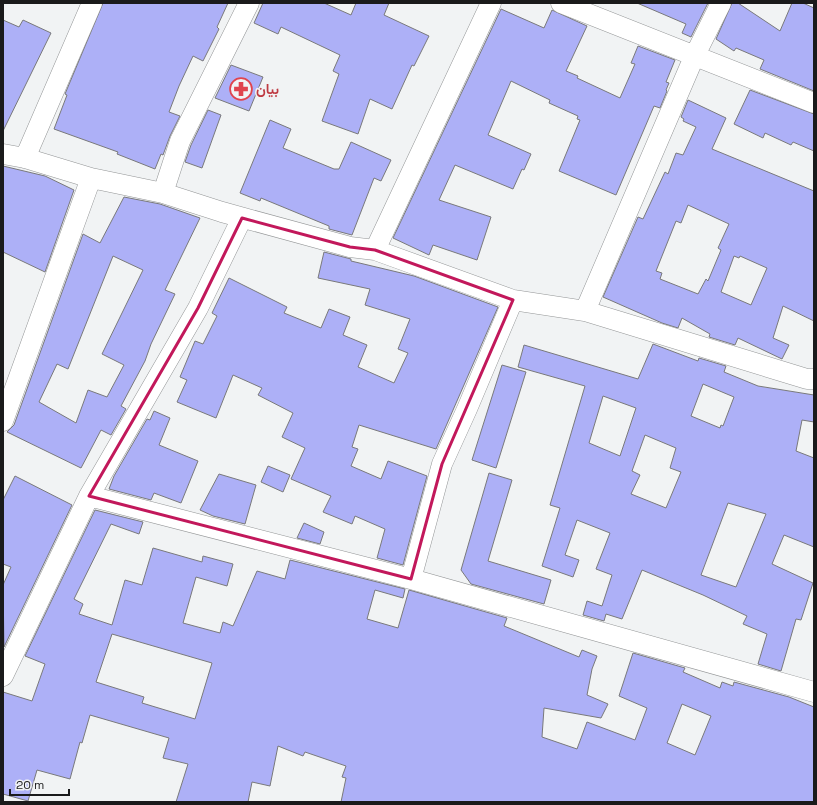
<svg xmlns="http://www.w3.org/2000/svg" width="817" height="805" viewBox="0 0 817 805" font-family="'Space Grotesk',Vazirmatn,sans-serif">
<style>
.building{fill:#adb0f7;stroke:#79797b;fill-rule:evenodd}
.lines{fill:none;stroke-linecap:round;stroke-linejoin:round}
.minor-casing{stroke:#949697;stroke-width:21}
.minor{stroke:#fff;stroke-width:20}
.marked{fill:none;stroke:#c2185b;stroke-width:3;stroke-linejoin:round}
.labels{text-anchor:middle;stroke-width:3;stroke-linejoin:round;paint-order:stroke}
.health-label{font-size:14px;font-weight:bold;fill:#be3a42;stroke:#f1f3f4;text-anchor:start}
</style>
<rect width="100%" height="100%" fill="#f1f3f4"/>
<path class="building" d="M103 3H228L217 27 219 29 203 61 193 56 179 86 169 112 180 116 170 136 163 155 161 154 155 169 117 154 118 152 54 129 67 95 65 94Z
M263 3H324L351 15 356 3H389L384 15 429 36 414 66 412 65 392 109 370 99 358 134 322 121 339 74 333 71 340 55 281 27 278 34 254 23Z
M637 3H708L691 37 682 33 686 24Z
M732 3H738L780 31 792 3H803L814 8V91L760 69 764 60 736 48 734 51 716 39Z
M501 9 544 28 552 10 587 26 566 71 578 76 577 78 620 98 635 64 631 63 638 46 675 60 666 82 669 83 666 90 667 91 660 108 654 106 616 195 559 171 580 120 577 119 578 116 549 103 550 100 511 81 488 135 531 154 524 170 522 169 513 189 455 165 439 200 491 217 477 260 433 245 429 255 393 238Z
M3 20 19 27 23 20 51 33 3 131Z
M231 65 263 77 249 111 215 98Z
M750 90 814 114V151L793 142 791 145 765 133 763 138 734 124Z
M688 100 726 118 712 149 814 191V321L783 306 773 338 789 345 782 359 738 338 735 345 709 337 710 334 682 318 678 328 662 323 603 297 638 217 643 219 665 172 668 174 676 153 683 155 696 127 683 121 684 119 681 117ZM688 205 729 224 718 248 721 250 708 281 706 279 698 294 660 279 662 273 656 271 676 221 681 223ZM734 256 739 258 740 256 767 268 751 305 721 292Z
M208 110 221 115 202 168 185 162 191 145Z
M270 120 291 129 283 148 334 169H339L351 142 391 160 381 181 374 178 352 235 329 229V226L261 198 260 201 240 193Z
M3 166 45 176 74 190 45 272 3 252Z
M124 197 160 204 200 218 165 290 175 294 151 344 145 361 121 406 126 409 111 435 101 430 81 468 7 432 14 425 83 234 100 243ZM113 256 143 270 102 354 124 365 107 397 88 390 76 423 39 402 57 364 68 369Z
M324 252 351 259V261L414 276 498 307 436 449 359 425 352 447 358 449 351 466 381 479 388 461 427 476 403 565 377 558 385 529 355 516 352 524 323 512 331 496 291 479 305 448 282 437 293 413 258 395 262 388 233 375 216 418 177 402 187 380 180 377 195 341 203 344 217 316 212 313 229 278 287 307 284 313 321 328 329 309 350 317 343 335 367 345 358 367 394 383 408 353 398 349 410 319 365 305 370 289 318 278Z
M653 344 698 361 699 358 726 366 724 372 758 386 814 395V422L802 420 796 451 814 458V547L784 535 772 564 813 583 801 620 796 619 781 671 758 664 767 634 743 624 747 616 703 595 642 570 622 619 606 614 604 621 583 615 587 601 602 606 612 575 596 569 610 533 577 520 565 555 579 560 573 577 542 566 560 508 550 505 585 386 518 367 524 345 638 379ZM703 384 734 397 723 426 721 425 720 428 691 416ZM603 396 636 408 620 456 589 443ZM645 435 676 448 670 468 681 472 666 508 631 494 640 475 632 471ZM728 503 766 514 736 587 701 575Z
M502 365 526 372 496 468 472 460Z
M154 411 170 418 159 445 198 461 181 503 154 493 151 500 109 489 114 476 147 419 150 420Z
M268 466 290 475 283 492 261 482Z
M489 473 512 480 488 561 551 580 544 604 471 584 461 570Z
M219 474 256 485 245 524 213 516 200 510Z
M15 476 72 505 4 647 3 585 11 567 3 564V500Z
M95 510 143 522 139 534 111 524 74 599 83 604 79 614 112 625 125 580 142 585 153 548 202 562 203 556 233 564 227 586 196 577 183 623 220 633 223 622 233 626 257 571 285 579 290 560 405 589 403 598 375 590 367 619 398 628 409 590 507 618 504 626 579 657 582 650 597 656 592 669 587 695 608 704 601 718 544 708 542 737 577 749 587 722 635 740 647 708 619 696 633 653 685 668 683 672 720 688 722 682 733 686 734 682 789 697 814 707V802H341L346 778 342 777 346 766 305 752 303 756 278 746 270 786 252 782 248 802H176L188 764 163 758 169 738 90 715 82 743 80 742 70 779 37 770 28 801 3 794V692L32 701 45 664 25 656ZM112 634 212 663 195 719 142 703 144 697 96 682ZM682 704 711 716 695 755 667 743Z
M304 523 324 532 320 544 297 538Z"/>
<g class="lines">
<g class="minor-casing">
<path id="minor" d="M561 3 814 103
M3 154 25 158 91 178 163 193 222 212 350 247 375 250 513 300 585 311 807 379H814
M25 158 92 3
M163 193 180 141 249 3
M375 250 491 3
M585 311 694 57 721 3
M3 421 91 178
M89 496 411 579 814 692
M411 579 442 464 467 409 513 300
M3 676 89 496 198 308 242 218"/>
</g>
<use href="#minor" class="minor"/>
</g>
<path class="marked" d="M242 218 350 247 375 250 513 300 442 464 411 579 89 496 198 308Z"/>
<defs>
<g id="pharmacy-ring" transform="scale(1.15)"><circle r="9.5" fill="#f1f3f4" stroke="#e0444e" stroke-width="1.5"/><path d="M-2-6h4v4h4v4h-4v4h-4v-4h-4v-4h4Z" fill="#e0444e"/></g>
</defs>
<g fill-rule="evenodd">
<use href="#pharmacy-ring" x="241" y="89"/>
</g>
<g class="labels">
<g class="health-label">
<text x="256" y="94">بيان</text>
</g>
</g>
<rect width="817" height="805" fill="none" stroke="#1a1a1b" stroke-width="8"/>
<path d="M10 789v6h59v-6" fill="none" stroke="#1a1a1b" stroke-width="2"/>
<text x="16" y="789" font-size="12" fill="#1a1a1b" stroke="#f1f3f4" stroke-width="3" paint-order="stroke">20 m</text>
</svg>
